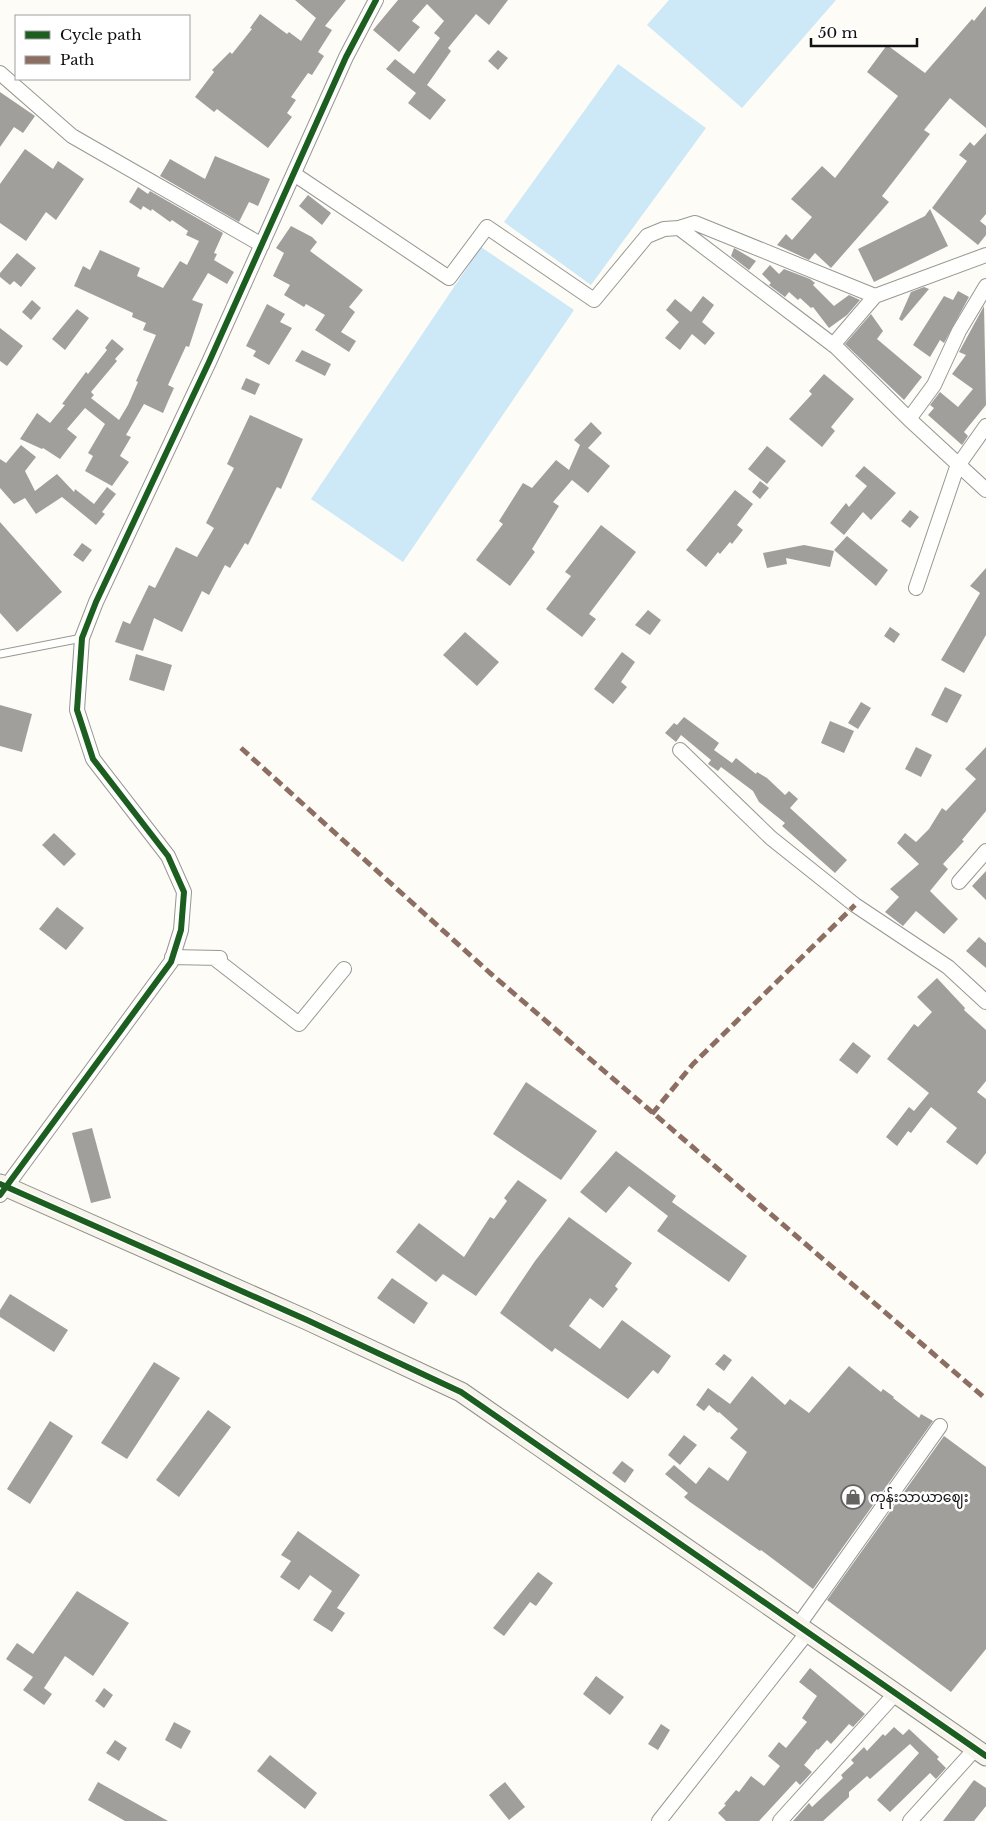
<svg xmlns="http://www.w3.org/2000/svg" width="986" height="1821" viewBox="0 0 986 1821" font-family="'Libre Baskerville','Noto Sans Myanmar',serif">
<style>
.water{fill:#cde8f7}
.building{fill:#a19f9c}
.lines{fill:none;stroke-linecap:round;stroke-linejoin:round}
.lane-casing{stroke:#979795;stroke-width:9}
.street-casing{stroke:#979795;stroke-width:16}
.secondary-casing{stroke:#8e8d8b;stroke-width:21}
.lane{stroke:#fffffe;stroke-width:7}
.street{stroke:#fffffe;stroke-width:14}
.secondary{stroke:#f6f4eb;stroke-width:19}
.quiet{stroke:#8d6e63;stroke-width:5;stroke-dasharray:10 5;stroke-linecap:butt}
.cycleway-casing{stroke:#fff;stroke-width:9}
.cycleway{stroke:#1b5e20;stroke-width:6}
.labels{text-anchor:middle;stroke-width:5;stroke-linejoin:round;paint-order:stroke}
.poi-label{font-size:14px;fill:#111;stroke:#fff;text-anchor:start}
</style>
<rect width="100%" height="100%" fill="#fdfcf7"/>
<path class="water" d="M669 0H836L742 108 647 25Z
M618 64 706 128 591 285 504 222Z
M481 247 574 310 403 562 311 499Z"/>
<path class="building" d="M295 0H346L325 26 332 30 318 52 324 56 312 75 308 73 291 97 296 100 287 113 292 117 268 148 217 109 214 112 195 97 214 72 212 70 230 52 232 54 252 29 250 28 260 14 287 34 289 32 301 41 316 18Z
M398 0H508L489 25 476 14 448 48 451 51 427 85 446 100 430 120 408 103 416 93 386 69 395 59 414 74 440 38 434 33 444 21 427 4 412 21 420 27 399 52 373 30Z
M986 6V128L950 98 924 130 930 134 882 196 889 202 831 268 815 253 809 260 777 245 786 234 792 240 812 217 791 199 822 166 835 178 898 96 867 72 887 45 925 73 972 19 974 21Z
M498 50 508 58 498 70 488 61Z
M0 92 35 116 23 133 14 127 0 147Z
M986 133V214L980 221 986 226V235L978 245 932 208 967 161 959 155 970 142 974 146Z
M25 149 53 169 58 161 84 179 56 220 46 212 26 241 0 223V184Z
M215 156 270 179 258 206 249 202 239 222 160 176 170 159 205 179Z
M138 187 148 194 150 191 223 233 214 253 217 254 214 260 234 272 227 284 208 273 192 300 203 304 189 347 186 346 168 385 174 388 169 399 163 413 144 404 126 435 131 437 121 454 120 456 129 462 112 486 85 471 93 456 88 453 105 424 85 408 67 429 77 437 60 459 43 448 42 449 20 439 37 413 50 423 65 405 62 404 86 372 88 374 107 350 105 348 112 339 124 349 115 359 117 361 91 392 94 395 91 398 119 420 128 405 138 382 136 381 156 335 143 330 146 323 132 317 133 313 74 286 83 266 90 270 100 250 140 268 137 276 163 288 180 261 187 265 199 241 186 235 188 231 172 220 170 222 152 209 151 211 143 206 141 210 129 202Z
M308 195 331 213 322 225 299 206Z
M930 209 948 246 874 282 858 249 925 216Z
M291 226 312 237 317 242 310 251 363 290 349 307 355 312 341 332 356 341 349 352 315 330 325 315 306 304 304 307 284 295 290 285 273 276 284 253 276 248Z
M734 248 756 261 749 270 731 256Z
M17 253 36 268 21 287 14 281 10 285 0 277V273Z
M770 265 779 274 784 269 810 279 815 283 813 285 834 306 849 295 860 300 847 315 829 328 813 307 811 308 800 298 798 300 789 292 785 297 769 285 771 283 762 274Z
M924 287 929 289 902 321 899 319 911 292Z
M958 291 969 297 944 343 940 340 930 357 913 345 944 296 953 300Z
M703 296 714 305 702 322 715 333 705 345 692 334 680 350 665 338 679 322 666 310 675 299 691 312Z
M32 300 41 308 31 320 22 312Z
M267 304 285 314 280 322 292 328 269 365 253 356 256 351 246 346Z
M984 306 986 405 964 432 968 436 962 445 928 415 934 408 930 405 940 392 958 407 973 389 952 374 966 355 959 352Z
M77 309 89 318 65 350 52 339Z
M871 314 883 331 877 339 922 377 904 400 845 344Z
M0 328 23 346 7 366 0 361Z
M302 350 331 364 325 376 295 361Z
M824 374 854 399 831 427 835 431 822 447 789 419 812 394 809 391Z
M246 378 260 384 255 395 241 389Z
M250 415 303 439 281 489 277 487 248 545 245 543 230 568 225 565 209 595 202 591 182 632 154 618 143 651 115 642 123 621 130 624 149 585 155 588 176 547 197 557 214 528 206 523 234 468 227 464Z
M591 422 602 433 588 448 610 466 588 493 572 480 553 502 559 506 532 549 535 552 510 586 476 560 503 524 499 521 523 483 532 488 556 460 569 470 580 445 574 440Z
M21 445 36 457 25 471 35 491 57 474 74 492 75 489 94 504 107 487 116 494 102 512 105 514 96 525 62 497 36 514 25 498 14 504 0 488V459L6 463Z
M767 446 786 461 767 484 748 469Z
M864 466 896 493 871 520 863 512 844 535 830 523 846 503 849 507 867 486 855 476Z
M760 481 769 488 760 499 752 492Z
M735 490 753 504 737 525 743 530 732 544 730 542 720 554 718 552 706 567 686 550Z
M910 510 919 517 910 528 901 521Z
M0 522 62 592 17 632 0 613Z
M601 525 636 552 589 614 596 619 582 637 546 609 571 576 565 572Z
M847 536 888 570 876 586 834 550Z
M82 543 92 550 83 562 73 555Z
M804 545 834 551 830 567 786 558 787 564 767 568 763 553Z
M986 568V635L964 673 941 660 980 593 970 586Z
M648 610 661 620 650 635 635 625Z
M890 627 900 634 894 643 884 636Z
M465 632 499 662 477 686 443 655Z
M622 652 635 662 621 682 627 687 613 704 594 689Z
M136 654 172 665 164 691 129 680Z
M945 687 962 695 947 723 931 715Z
M861 702 871 708 858 729 848 723Z
M0 705 32 714 22 752 0 746Z
M684 717 719 743 714 750 732 763 736 758 756 774 757 772 767 778 785 795 789 791 798 799 790 808 847 860 835 873 782 826 785 823 759 802 753 791 721 767 718 771 708 764 711 760 681 735 676 742 665 733 674 723 677 725Z
M830 721 854 731 844 753 821 743Z
M916 747 932 755 921 777 905 769Z
M986 747V811L962 840 964 841 943 864 948 869 930 891 958 919 944 934 916 911 903 926 885 912 899 897 890 889 919 864 897 843 905 833 916 842 929 829 942 808 946 811 976 779 965 769Z
M54 833 76 854 64 866 42 845Z
M986 871V900L972 886Z
M57 907 84 928 66 950 39 929Z
M979 937 986 943V968L966 951Z
M937 978 965 1008 964 1010 986 1030V1081L977 1092 986 1099V1153L977 1165 946 1142 957 1128 931 1107 911 1133 908 1131 897 1146 886 1137 909 1107 914 1111 929 1093 887 1059 914 1024 918 1027 932 1012 917 997Z
M853 1042 871 1056 857 1074 839 1060Z
M526 1082 597 1131 561 1180 493 1134Z
M92 1128 111 1198 91 1203 72 1133Z
M616 1151 676 1196 672 1202 747 1256 729 1282 657 1231 668 1216 629 1186 606 1213 580 1192Z
M518 1180 547 1200 476 1296 443 1274 436 1282 396 1252 419 1223 464 1257 490 1217 494 1219 507 1201 504 1198Z
M569 1217 632 1263 615 1286 618 1289 603 1308 590 1298 569 1326 600 1349 622 1320 671 1356 658 1374 653 1370 628 1399 555 1348 552 1352 500 1313 535 1261Z
M392 1278 428 1303 414 1324 377 1298Z
M10 1294 68 1330 54 1352 0 1317V1310Z
M724 1354 732 1360 724 1371 715 1364Z
M154 1362 180 1378 127 1459 101 1443Z
M849 1366 881 1392 883 1389 894 1397 893 1398 919 1418 921 1414 933 1421 813 1589 761 1550 760 1551 690 1502 684 1497 688 1493 665 1474 674 1465 696 1484 709 1467 728 1481 747 1452 730 1438 738 1429 719 1412 718 1413 709 1405 704 1411 696 1405 708 1388 730 1404 752 1376 785 1405 790 1399 809 1413Z
M208 1410 231 1427 179 1497 156 1480Z
M50 1421 73 1436 30 1504 7 1489Z
M684 1435 697 1445 680 1465 668 1455Z
M944 1436 986 1467V1649L951 1692 827 1600Z
M622 1461 634 1470 625 1483 612 1473Z
M298 1531 360 1575 337 1608 345 1613 332 1632 313 1620 332 1591 310 1575 299 1590 280 1577 291 1561 281 1555Z
M538 1572 553 1583 536 1606 530 1602 504 1636 493 1628Z
M77 1591 129 1623 93 1676 65 1656 44 1688 52 1694 44 1705 23 1690 33 1677 6 1659 17 1643 33 1654Z
M810 1668 865 1714 853 1727 849 1724 831 1744 827 1740 818 1750 817 1749 804 1765 812 1772 800 1785 796 1781 759 1821H726L718 1813 726 1805 724 1804 736 1790 739 1792 751 1776 764 1786 780 1766 768 1756 779 1742 786 1748 807 1722 802 1718 817 1696 799 1682Z
M596 1676 624 1697 610 1715 583 1694Z
M104 1688 113 1695 104 1708 95 1701Z
M174 1722 191 1731 181 1749 165 1740Z
M661 1724 670 1730 658 1750 648 1744Z
M894 1727 903 1735 909 1729 939 1757 937 1759 946 1768 936 1779 930 1773 890 1812 877 1800 919 1753 910 1744 870 1779 867 1776 849 1792V1797L823 1821H793L809 1803 812 1807 843 1778 841 1775 854 1763 851 1760 864 1747 867 1751 883 1734 885 1736Z
M115 1740 127 1748 119 1761 106 1753Z
M270 1755 317 1793 305 1809 257 1771Z
M974 1780 986 1788V1806L974 1821H943Z
M98 1782 168 1821H125L88 1800Z
M505 1782 525 1807 509 1820 489 1795Z"/>
<g class="lines">
<g class="lane-casing">
<path id="lane" d="M0 654 82 638"/>
</g>
<g class="street-casing">
<path id="street" d="M0 73 72 136 262 245
M294 174 449 278 487 227 594 300 647 236 664 229 679 228 695 223 875 296
M679 228 836 347 909 419 986 490
M833 345 875 296 986 255
M909 419 934 385 959 331 986 286
M916 588 957 467 986 426
M680 750 771 838 855 905 948 967 986 1002
M959 882 986 851
M172 957 220 958
M214 958 299 1024 344 969
M0 1195 171 962 181 930 184 892 168 856 93 759 77 710 82 638 96 602 209 362 346 57 376 0
M798 1626 940 1426
M659 1821 807 1633
M780 1821 895 1694
M910 1821 976 1748"/>
</g>
<g class="secondary-casing">
<path id="secondary" d="M0 1184 307 1320 461 1392 986 1756"/>
</g>
<use href="#lane" class="lane"/>
<use href="#street" class="street"/>
<use href="#secondary" class="secondary"/>
<path class="quiet" d="M241 748 490 973 986 1399
M652 1114 693 1064 855 905"/>
<g class="cycleway-casing">
<path id="cycleway" d="M0 1184 307 1320 461 1392 986 1756
M0 1195 171 962 181 930 184 892 168 856 93 759 77 710 82 638 96 602 209 362 346 57 376 0"/>
</g>
<use href="#cycleway" class="cycleway"/>
</g>
<defs>
<g id="shop-ring" transform="scale(1.25)"><circle r="9.5" fill="#fff" stroke="#646362" stroke-width="1.5"/><path d="M-5-2.5h2.3a2.7 3.5 0 0 1 5.4 0H5L5.5 6h-11ZM-1.5-2.5h3a1.5 2.3 0 0 0-3 0Z" fill="#646362"/></g>
</defs>
<g fill-rule="evenodd">
<use href="#shop-ring" x="853" y="1497"/>
</g>
<g class="labels">
<g class="poi-label">
<text x="870" y="1502">ကုန်းသာယာဈေး</text>
</g>
</g>
<rect x="15" y="15" width="175" height="65" fill="#ffffff" stroke="#a0a0a0"/>
<rect x="25" y="31" width="25" height="8" fill="#1b5e20" stroke="#a0a0a0"/>
<text x="60" y="40" font-size="15" fill="#111111">Cycle path</text>
<rect x="25" y="56" width="25" height="8" fill="#8d6e63" stroke="#a0a0a0"/>
<text x="60" y="65" font-size="15" fill="#111111">Path</text>
<path d="M811 38v8h106v-8" fill="none" stroke="#111111" stroke-width="2.5"/>
<text x="818" y="38" font-size="15" fill="#111111" stroke="#ffffff" stroke-width="4" paint-order="stroke">50 m</text>
</svg>
